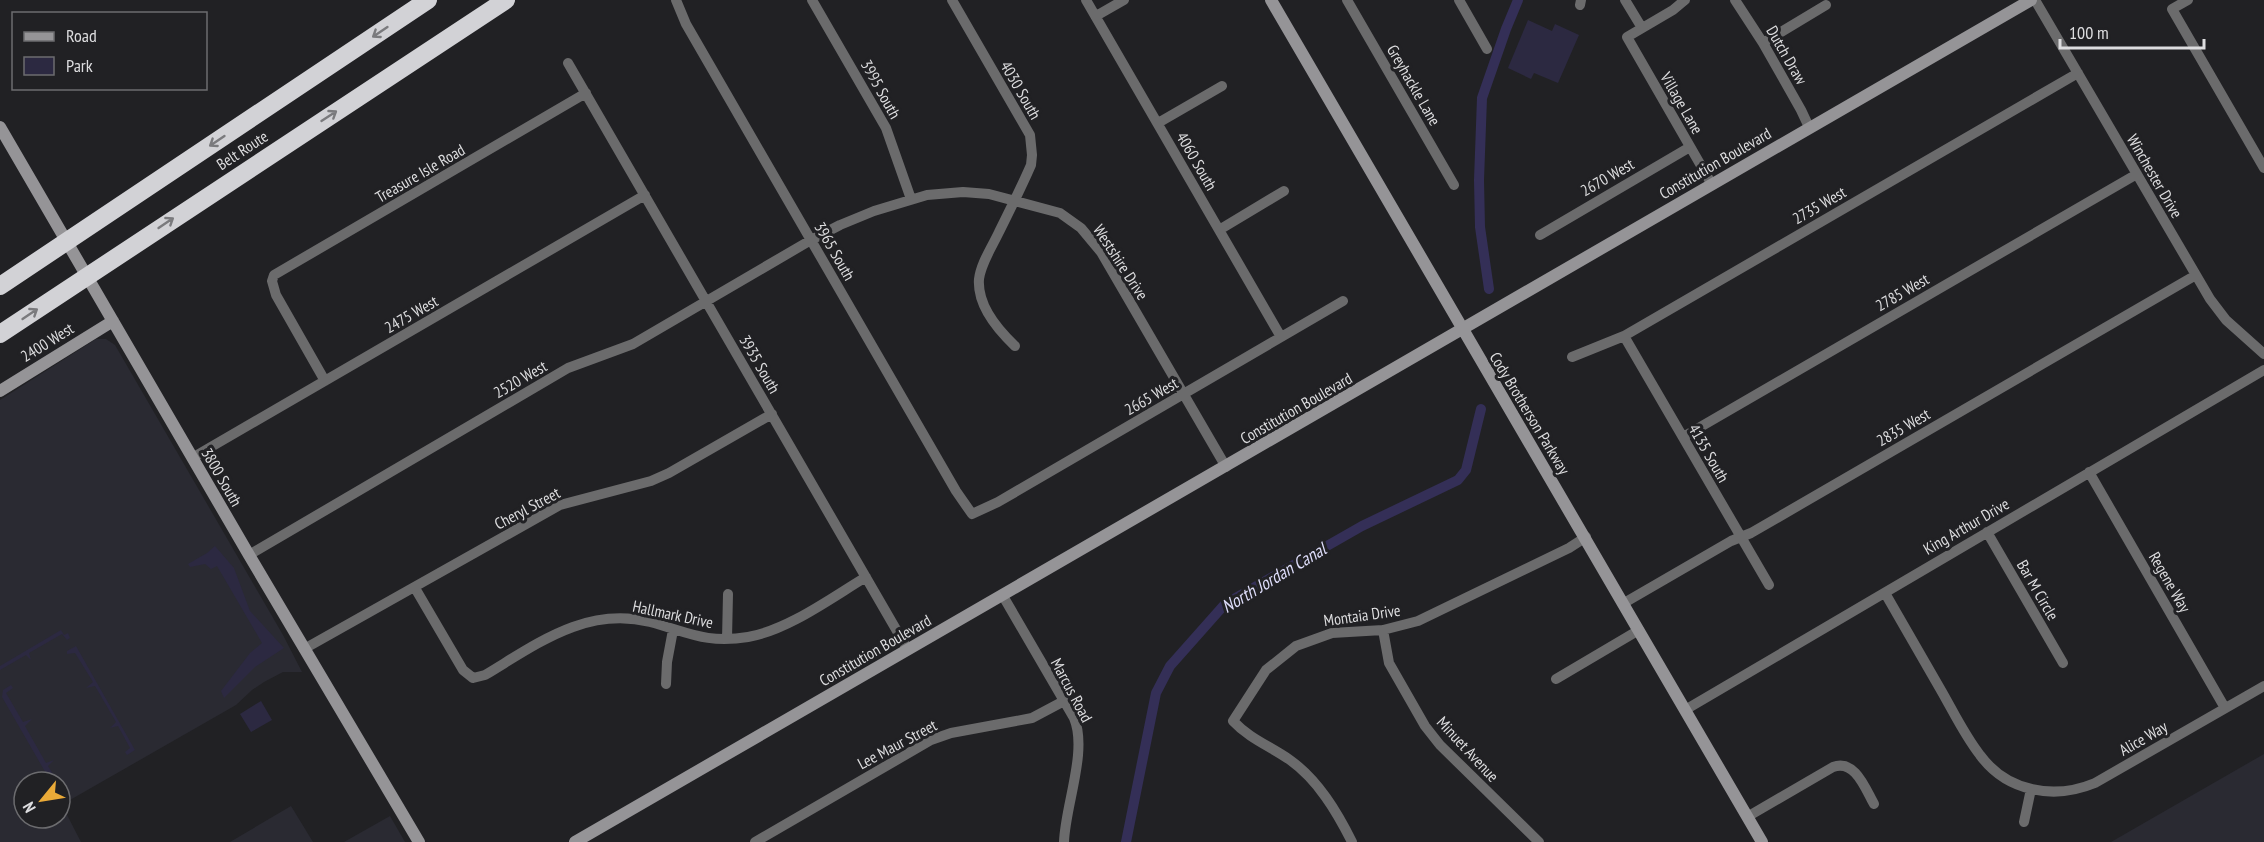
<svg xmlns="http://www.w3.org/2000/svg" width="2264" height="842" viewBox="0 0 2264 842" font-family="'PT Sans Narrow',sans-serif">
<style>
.built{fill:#2a2a32;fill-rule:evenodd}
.green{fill:#2c2941}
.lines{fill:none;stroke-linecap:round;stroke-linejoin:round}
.canal{stroke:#342f57;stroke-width:10}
.street{stroke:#6b6b6c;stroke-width:10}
.secondary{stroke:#959497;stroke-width:12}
.highway{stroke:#d2d2d6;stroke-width:18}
.oneway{stroke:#7a7a7d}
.labels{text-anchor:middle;stroke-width:6;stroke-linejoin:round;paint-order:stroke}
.street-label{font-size:16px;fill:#dddddf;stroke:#212124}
.water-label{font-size:18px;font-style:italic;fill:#deddfa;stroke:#212124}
</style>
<rect width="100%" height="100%" fill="#212124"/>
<path class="built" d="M96 339H106L115 345 283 635 302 672H283L264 682 252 690 236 705 70 800 65 805V811L81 842H0V400ZM24 782H60V818H24Z
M2264 754V842H2111Z
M291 806 313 842H230Z
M390 816 405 842H344Z"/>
<path class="green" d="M1528 20 1552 31 1555 24 1579 35 1558 83 1534 73 1531 79 1508 68Z
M215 546 234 568 250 611 284 648 255 667 224 698 221 691 250 653 262 643 217 566 211 569 205 564 190 567 188 564 207 553Z
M61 630 64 635 68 633 70 638 67 640 62 634 29 653 31 660 26 655 0 670V666Z
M76 646 135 750 127 755 125 752 130 748 118 726 110 728 116 722 95 686 86 688 93 682 75 653 67 654V651Z
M11 685 13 688 6 693 23 722 32 719 25 726 46 763 54 760 48 766 58 782H51L2 697 3 690Z
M261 701 272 720 251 732 240 714Z"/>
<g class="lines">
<path class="canal" d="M1489 289 1480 227 1479 180 1482 98 1506 29 1518 0
M1126 842 1156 693 1170 666 1225 604 1362 526 1458 480 1466 470 1481 409"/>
<path class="street" d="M676 0 686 24 956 491 972 514 998 502 1343 301
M812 0 886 128 911 199
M952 0 1030 135 1032 155 1031 165C1021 188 1010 210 999 232 992 247 981 263 979 279 977 305 998 330 1015 346
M1086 0 1281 337
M1347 0 1454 185
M1459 0 1487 49
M1625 0 1642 28
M1685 0 1673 10 1627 37 1711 183
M1735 0 1763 43 1801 110 1809 127
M2035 0 2210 299 2226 320 2264 354
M2188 0 2172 9 2264 168
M1580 5 1581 0
M1096 16 1124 0
M1763 43 1826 5
M568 63 908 650
M1158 123 1222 86
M1219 230 1284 191
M1540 235 1690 147
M1624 336 1769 585
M1572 357 1624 336 2078 73
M325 381 276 295 272 281 274 275 586 93
M1683 437 2137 174
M192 458 645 195
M2089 472 2225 708
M1987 532 2063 663
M249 555 568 368 633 344 811 240 840 225 874 211 927 195 963 192 989 194 1060 213 1081 228 1101 252 1226 467
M415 588 463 670 473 678 485 675C537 644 586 606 650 622 688 632 706 644 748 637 788 630 831 598 866 577
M1885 593C1904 626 1923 659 1942 692 1954 713 1965 736 1980 755 2007 792 2054 800 2095 783L2264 686
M1003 596 1074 718C1088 751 1065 806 1064 842
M1624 603 1731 541 1751 533 2196 275
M1383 630 1389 663 1425 726 1440 745 1539 842
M727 639 728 594
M304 649 560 505 651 481 669 473 772 414
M1556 679 1639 630
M666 684 667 662 673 630
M1685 710 2264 370
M1747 817 1833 767C1855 759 1865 788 1874 804
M2024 822 2031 789
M755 842 931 740 951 733 1032 718 1064 701
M1352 842C1337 812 1318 780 1290 760 1270 746 1250 739 1233 721L1266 670 1296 646 1332 633 1383 630 1418 621 1569 548 1586 537"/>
<path class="secondary" d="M1271 0C1433 282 1599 561 1762 842
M0 127 249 555 419 842
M0 391 113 321
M575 842 2031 0"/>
<path class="highway" d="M0 286 428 0
M0 334 506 0"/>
</g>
<defs><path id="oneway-shaft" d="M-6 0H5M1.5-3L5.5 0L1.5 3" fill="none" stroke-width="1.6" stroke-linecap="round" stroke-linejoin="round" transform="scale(1.5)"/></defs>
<g class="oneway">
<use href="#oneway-shaft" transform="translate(380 32) rotate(146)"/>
<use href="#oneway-shaft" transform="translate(329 116) rotate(-33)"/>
<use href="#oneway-shaft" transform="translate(217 141) rotate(146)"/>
<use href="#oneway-shaft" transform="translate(166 223) rotate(-34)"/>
<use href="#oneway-shaft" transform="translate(30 314) rotate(-34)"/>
</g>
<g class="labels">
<g class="street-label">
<text transform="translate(1787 55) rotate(60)" y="6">Dutch Draw</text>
<text transform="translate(1414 85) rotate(60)" y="6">Greyhackle Lane</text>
<text transform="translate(881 89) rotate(61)" y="6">3995 South</text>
<text transform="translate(1021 90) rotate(60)" y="6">4030 South</text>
<text transform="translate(1682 103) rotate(60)" y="6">Village Lane</text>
<text transform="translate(242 150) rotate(-33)" y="6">Belt Route</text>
<text transform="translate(1197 161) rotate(60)" y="6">4060 South</text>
<text transform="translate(1715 163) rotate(-30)" y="6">Constitution Boulevard</text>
<text transform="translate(420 173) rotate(-30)" y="6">Treasure Isle Road</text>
<text transform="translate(2155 176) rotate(60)" y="6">Winchester Drive</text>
<text transform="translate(1607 177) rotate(-30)" y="6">2670 West</text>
<text transform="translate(1819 205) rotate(-30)" y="6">2735 West</text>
<text transform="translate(835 251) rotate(60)" y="6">3965 South</text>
<text transform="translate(1121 262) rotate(57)" y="6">Westshire Drive</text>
<text transform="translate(1902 292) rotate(-30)" y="6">2785 West</text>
<text transform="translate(411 314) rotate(-30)" y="6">2475 West</text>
<text transform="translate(47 342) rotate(-32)" y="6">2400 West</text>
<text transform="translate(760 364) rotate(60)" y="6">3935 South</text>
<text transform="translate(520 379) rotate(-30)" y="6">2520 West</text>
<text transform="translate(1151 396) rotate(-30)" y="6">2665 West</text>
<text transform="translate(1296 408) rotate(-30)" y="6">Constitution Boulevard</text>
<text transform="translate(1530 413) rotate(59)" y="6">Cody Brotherson Parkway</text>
<text transform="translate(1903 427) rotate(-30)" y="6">2835 West</text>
<text transform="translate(1709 453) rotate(60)" y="6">4135 South</text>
<text transform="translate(222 477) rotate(60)" y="6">3800 South</text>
<text transform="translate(527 508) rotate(-28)" y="6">Cheryl Street</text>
<text transform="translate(1966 526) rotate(-30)" y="6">King Arthur Drive</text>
<text transform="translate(2170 582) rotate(60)" y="6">Regene Way</text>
<text transform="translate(2038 590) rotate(60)" y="6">Bar M Circle</text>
<text transform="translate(673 614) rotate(12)" y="6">Hallmark Drive</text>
<text transform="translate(1362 615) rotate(-8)" y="6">Montaia Drive</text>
<text transform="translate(875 650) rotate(-30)" y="6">Constitution Boulevard</text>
<text transform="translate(1072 690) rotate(62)" y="6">Marcus Road</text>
<text transform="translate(2143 738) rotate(-30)" y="6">Alice Way</text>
<text transform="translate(897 744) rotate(-28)" y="6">Lee Maur Street</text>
<text transform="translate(1468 749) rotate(47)" y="6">Minuet Avenue</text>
</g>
<g class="water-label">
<text transform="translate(1274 578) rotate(-31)" y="6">North Jordan Canal</text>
</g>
</g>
<rect x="12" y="12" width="195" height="78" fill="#212124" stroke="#6c6c6f" stroke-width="1.5"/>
<rect x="24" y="32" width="30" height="9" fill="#959497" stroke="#6c6c6f" stroke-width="1.5"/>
<text x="66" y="42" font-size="18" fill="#dddddf">Road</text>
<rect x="24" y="57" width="30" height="18" fill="#2c2941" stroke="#6c6c6f" stroke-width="1.5"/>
<text x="66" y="72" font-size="18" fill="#dddddf">Park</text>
<g transform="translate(42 800) rotate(240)"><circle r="28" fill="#212124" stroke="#6c6c6f" stroke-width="1.5"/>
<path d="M0-4.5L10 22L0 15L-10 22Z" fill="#eaaa38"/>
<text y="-9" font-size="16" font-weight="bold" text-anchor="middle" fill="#dddddf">N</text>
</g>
<path d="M2060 39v9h144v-9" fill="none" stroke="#dddddf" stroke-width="3"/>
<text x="2069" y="39" font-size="18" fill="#dddddf" stroke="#212124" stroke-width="4.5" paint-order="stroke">100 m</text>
</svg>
